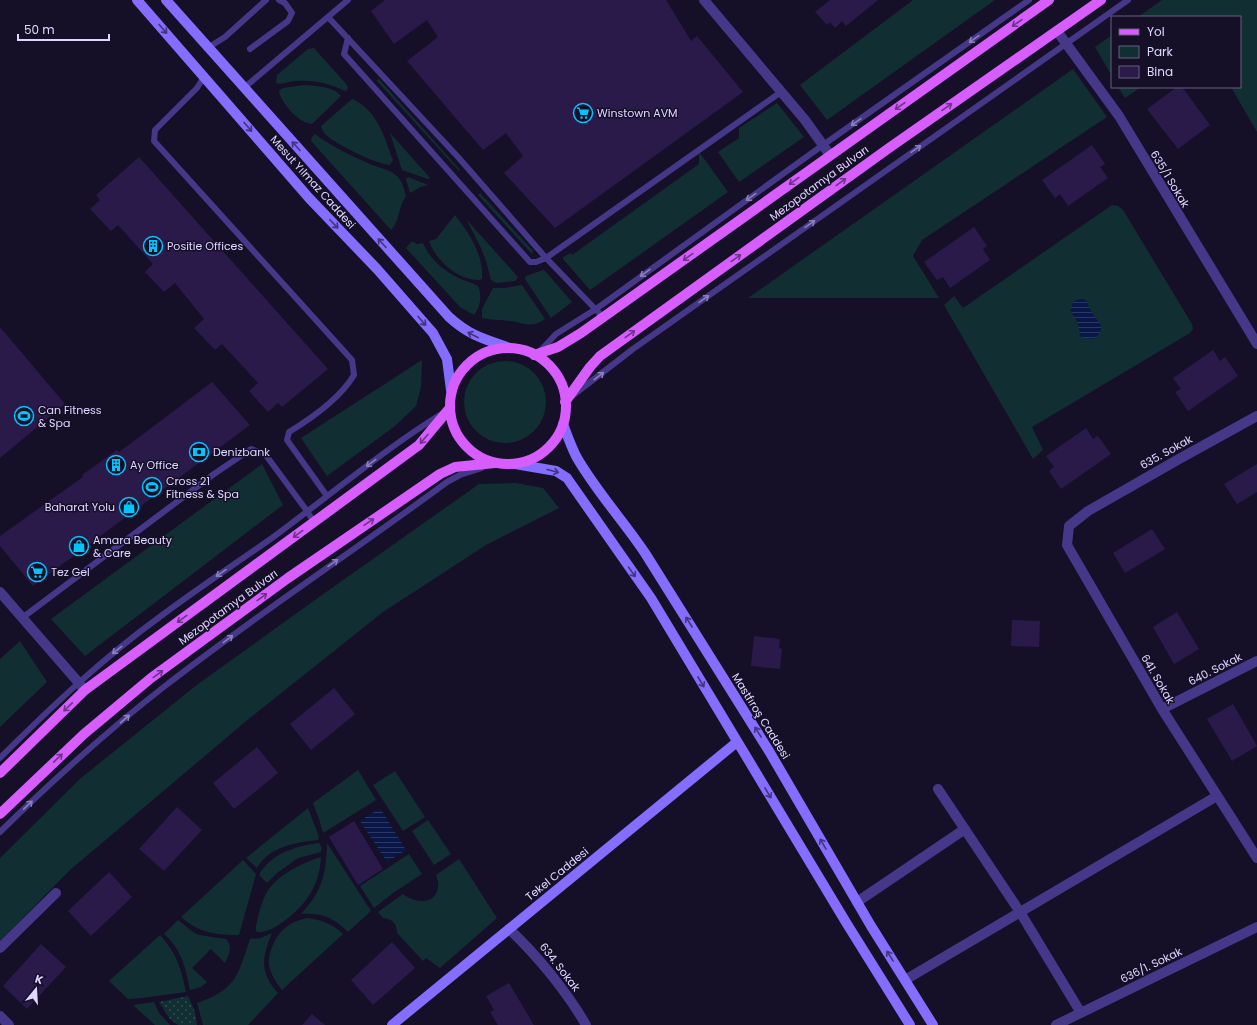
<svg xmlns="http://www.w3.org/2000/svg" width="1257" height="1025" viewBox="0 0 1257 1025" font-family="Poppins,sans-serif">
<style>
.green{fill:#112f32}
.park{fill:url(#park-dots)}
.water{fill:url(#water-rules)}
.building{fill:#2a1a4a}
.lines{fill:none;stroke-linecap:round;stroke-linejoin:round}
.lane{stroke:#463889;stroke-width:6}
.street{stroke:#463889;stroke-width:10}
.secondary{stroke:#846dff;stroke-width:10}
.primary{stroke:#d85dff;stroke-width:10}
.oneway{stroke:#6d3289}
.oneway2{stroke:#42357e}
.oneway3{stroke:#8b7fbe}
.labels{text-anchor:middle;stroke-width:3;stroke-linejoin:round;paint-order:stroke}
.poi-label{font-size:11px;fill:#e0d6ff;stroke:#160f28;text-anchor:start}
.street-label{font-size:11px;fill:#e0d6ff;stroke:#160f28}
</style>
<defs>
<pattern id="park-dots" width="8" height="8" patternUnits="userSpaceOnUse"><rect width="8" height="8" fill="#112f32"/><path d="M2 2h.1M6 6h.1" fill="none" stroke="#334c51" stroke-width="1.8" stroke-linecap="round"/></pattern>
<pattern id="water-rules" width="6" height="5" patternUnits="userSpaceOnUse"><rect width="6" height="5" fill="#081748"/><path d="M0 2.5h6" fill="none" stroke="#2c3863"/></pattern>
</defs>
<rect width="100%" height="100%" fill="#160f28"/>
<path class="green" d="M913 0H995L827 120 800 85Z
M1162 0H1257V132L1231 87H1240V17H1138Z
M1112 35V76L1095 47Z
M314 48 347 85 348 88 347 90 345 91C328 83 314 80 295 81 288 82 282 85 276 83L277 75 308 49Z
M1073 69 1107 117 922 240 913 256 939 298H748Z
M379 79 460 170 459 171 377 81V80Z
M304 85C316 86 333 86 341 96L312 124C299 123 282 104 279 92L280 90 283 88Z
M1118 87H1141L1125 98Z
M352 99C376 109 384 135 392 158L393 160 390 165C376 164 335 144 325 134 323 132 322 129 321 126Z
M777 103 804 137 739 182 718 152 739 138V128Z
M390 133 430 178 428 179 402 170Z
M315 134C332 147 352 156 372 165 380 168 391 170 397 176 402 181 404 189 406 196 398 207 400 221 391 230L311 141 312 137Z
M700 153 728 192 590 290 563 259V257L571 253 572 255 699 164V154Z
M408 177 428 185 420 187 410 193 406 179Z
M480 193 533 251 532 254 478 195Z
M1112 205 1118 206 1123 210 1192 324 1193 329 1190 333 1032 427 1043 450 1033 459 944 305 954 296 963 308Z
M455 215C469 233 484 255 482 279L479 280C458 280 436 261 429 241L436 239Z
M466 219 518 277 515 281 496 283 491 280 486 261 481 248Z
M412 241 417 244 423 243C430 260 446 273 463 280 468 282 473 283 478 286 482 295 481 306 474 315L460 307 406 248Z
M543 270 545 271 572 302 551 318 525 279 526 276Z
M522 285 545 319C530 329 526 323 511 321 502 320 492 320 482 318V309L493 288H505Z
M422 360 421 387 416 406 395 426 327 476 301 438Z
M464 402a41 41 0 1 1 82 0a41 41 0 1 1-82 0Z
M262 464 283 505 85 656 51 619Z
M515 483 543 488 559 508 486 545 383 612 245 722 70 870 0 941V858L81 778 198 684 329 590 479 484Z
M20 641 47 682 0 727V659Z
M358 770 376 800 323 833 319 819 313 803Z
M395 771 425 817 403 831 373 785Z
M308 808 319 837 318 840C294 843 270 846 257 868L246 858Z
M428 820 451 854 434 865 412 831Z
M319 843 322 848 321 852 298 858 277 873 267 883 259 875C271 853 296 846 319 843Z
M327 843 371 911 348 932C333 917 322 913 301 914 323 890 326 874 327 843Z
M409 854 422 874 393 893 374 908 360 886Z
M321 857C320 886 304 908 280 924 274 928 265 933 257 932L256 930V926C258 917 260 907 264 898 273 876 300 864 321 857Z
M459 859 497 918 440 968 426 958 423 961 397 933C397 923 392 919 383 918L378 912 403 894C413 903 436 906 438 887 439 883 437 878 436 875Z
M243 860 256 874 239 935C216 935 199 933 181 917Z
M307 918C321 920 332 923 343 934L282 990C276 982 271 975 269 965 268 960 270 952 272 947 279 930 289 922 307 918Z
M178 920 193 932 199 935 226 939C233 946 229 955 225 963L211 949 192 968 207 982 201 987 190 990C185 966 182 950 164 934Z
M272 933C262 957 259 972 278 993L248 1025H203L197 1003C236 990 238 975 250 939L261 938Z
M160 935C177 954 181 968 186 992L142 998 128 999 109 981Z
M154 1002 159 1013 170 1025H155L133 1005Z"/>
<path class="park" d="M188 996 195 1012 197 1025H178L170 1019 159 1002Z"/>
<path class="water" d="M1082 299 1087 301C1088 304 1089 308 1091 311 1098 323 1108 327 1094 339L1084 338 1080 336C1079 330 1079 324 1076 320 1071 310 1067 311 1076 300Z
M380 808 406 850 387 862 360 821Z"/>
<path class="building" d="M385 0H666L691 41 697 36 743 92 555 228 504 173 523 156 506 133 483 150 407 61 438 37 427 20 394 44 371 11Z
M830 0H878L846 26 842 21 835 28 830 22 827 25 815 12Z
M1177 87H1182L1210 125 1178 149 1147 109Z
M1092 145 1105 164 1100 167 1108 178 1068 206 1060 194 1055 198 1042 180Z
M139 157 328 369 282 407 278 403 268 412 249 391 258 383 222 344 215 350 194 328 204 319 175 283 164 292 145 272 153 264 118 225 111 231 90 209 100 200 96 195Z
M974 227 987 246 983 249 990 260 950 288 943 277 937 280 924 262Z
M0 327 65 404 0 458Z
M1213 350 1220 361 1225 357 1238 376 1188 411 1175 392 1181 389 1173 378Z
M212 382 250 425 33 586 0 546V536L83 477 82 475 117 450 119 452 150 429Z
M1086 428 1093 439 1098 436 1111 454 1061 489 1049 471 1054 467 1046 456Z
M1257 464V492L1237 504 1224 484Z
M1152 529 1165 549 1125 573 1113 553Z
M1177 612 1199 649 1174 664 1153 627Z
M1012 620 1040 621 1039 647 1011 646Z
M754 636 780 639 779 648 782 649 780 669 751 666Z
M334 688 355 714 311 750 290 724Z
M1233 704 1257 746 1232 761 1207 719Z
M257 747 278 773 234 809 213 783Z
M177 807 202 830 164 871 139 849Z
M354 821 383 869 358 885 329 837Z
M109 872 132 897 91 936 68 911Z
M392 942 415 968 373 1005 351 980Z
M41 944 66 967 27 1009 3 986Z
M509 983 534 1025H498L490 1012 494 1010 486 996Z
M312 1014 325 1025H302Z"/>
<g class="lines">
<path class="lane" d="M328 17 458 157 546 258 603 317
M348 38 344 54 530 262H536L546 258 781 92
M209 47 225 37 266 0
M250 49 288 21 292 13 285 3 279 0
M204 77 197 88 155 130 154 141 352 360 354 375C341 397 312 418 289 432L287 440 327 496
M245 87 348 0
M540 351 556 334 596 309 823 145 1029 0
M572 396 633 349 1128 0
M22 618 214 474 251 449 265 454 307 511 314 522
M0 758C51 707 103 658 161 616 197 589 235 564 272 538 329 496 383 450 443 413
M0 832C52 781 107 731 165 686 256 615 354 551 447 482L460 475 482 468"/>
<path class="street" d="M704 0 805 120 830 155
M1057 31 1119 116 1257 344
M1257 416 1179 459 1088 511 1069 526 1067 545 1162 709 1257 858
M0 592 85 690
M1162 709 1257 661
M938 789 1020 912 1081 1013
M857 902 965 829
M509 929C537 955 567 992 586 1025
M0 948 56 893
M905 980 1217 796
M0 1016 9 1025
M1056 1025 1257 927"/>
<path class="secondary" d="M137 0 309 198 377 269 433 333 447 359 451 390
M166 0 449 317C470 336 484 339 510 348
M563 424C567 435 571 446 576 456 595 490 623 520 645 553L769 751 871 926 933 1025
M515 464 556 471 567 478 651 598 847 924 910 1025
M392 1025 737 742"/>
<path class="primary" d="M450 406a58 58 0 1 1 116 0a58 58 0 1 1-116 0Z
M534 355 558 347 581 333 1049 0
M565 402 590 367 600 356 889 148 1101 0
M0 773 85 690 419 445 449 409
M0 814 84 734 151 678 288 578 440 474 455 467 495 463"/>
</g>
<defs><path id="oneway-shaft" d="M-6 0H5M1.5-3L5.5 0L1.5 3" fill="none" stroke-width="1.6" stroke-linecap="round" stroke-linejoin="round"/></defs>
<g class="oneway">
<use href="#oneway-shaft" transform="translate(1017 23) rotate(145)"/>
<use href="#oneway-shaft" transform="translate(900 106) rotate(145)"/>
<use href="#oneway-shaft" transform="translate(947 107) rotate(-35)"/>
<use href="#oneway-shaft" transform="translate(794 181) rotate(144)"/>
<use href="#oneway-shaft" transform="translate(841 182) rotate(-36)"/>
<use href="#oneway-shaft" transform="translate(688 257) rotate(144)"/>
<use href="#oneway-shaft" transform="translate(736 258) rotate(-36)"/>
<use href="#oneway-shaft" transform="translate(630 334) rotate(-36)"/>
<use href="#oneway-shaft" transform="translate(424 439) rotate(130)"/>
<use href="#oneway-shaft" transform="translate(369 522) rotate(-34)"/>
<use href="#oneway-shaft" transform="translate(298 534) rotate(144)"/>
<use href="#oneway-shaft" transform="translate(262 597) rotate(-36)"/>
<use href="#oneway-shaft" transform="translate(182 619) rotate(144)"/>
<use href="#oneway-shaft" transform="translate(158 674) rotate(-36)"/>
<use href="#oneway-shaft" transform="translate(68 707) rotate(136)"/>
<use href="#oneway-shaft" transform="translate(58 758) rotate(-44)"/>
</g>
<g class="oneway2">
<use href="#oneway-shaft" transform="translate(163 29) rotate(49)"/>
<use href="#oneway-shaft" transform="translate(248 127) rotate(49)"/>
<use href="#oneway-shaft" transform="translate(296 146) rotate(-132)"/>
<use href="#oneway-shaft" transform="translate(334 224) rotate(46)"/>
<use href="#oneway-shaft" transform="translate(382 243) rotate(-132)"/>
<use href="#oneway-shaft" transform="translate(422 321) rotate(49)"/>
<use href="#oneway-shaft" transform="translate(473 335) rotate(-153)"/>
<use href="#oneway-shaft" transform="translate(553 471) rotate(15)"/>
<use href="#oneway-shaft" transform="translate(632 572) rotate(55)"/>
<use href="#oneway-shaft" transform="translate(689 622) rotate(-122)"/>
<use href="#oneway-shaft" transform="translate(701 682) rotate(59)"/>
<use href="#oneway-shaft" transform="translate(758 732) rotate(-122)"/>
<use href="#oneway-shaft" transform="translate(768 793) rotate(59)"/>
<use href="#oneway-shaft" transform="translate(823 844) rotate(-120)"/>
<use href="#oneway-shaft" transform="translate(890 956) rotate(-122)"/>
</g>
<g class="oneway3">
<use href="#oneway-shaft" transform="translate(974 39) rotate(145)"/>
<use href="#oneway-shaft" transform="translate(856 122) rotate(145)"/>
<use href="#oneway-shaft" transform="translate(916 149) rotate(-35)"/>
<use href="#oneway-shaft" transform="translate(751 197) rotate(144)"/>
<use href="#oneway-shaft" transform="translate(810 224) rotate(-35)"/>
<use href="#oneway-shaft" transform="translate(645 273) rotate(144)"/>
<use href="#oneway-shaft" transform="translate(704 299) rotate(-35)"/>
<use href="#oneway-shaft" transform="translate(599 376) rotate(-38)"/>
<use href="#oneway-shaft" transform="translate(371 463) rotate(144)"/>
<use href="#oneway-shaft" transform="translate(333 563) rotate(-35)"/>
<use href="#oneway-shaft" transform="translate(221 573) rotate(145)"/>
<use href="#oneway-shaft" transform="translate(228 639) rotate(-36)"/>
<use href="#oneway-shaft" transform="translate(117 650) rotate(142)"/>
<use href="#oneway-shaft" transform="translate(125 719) rotate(-41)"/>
<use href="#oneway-shaft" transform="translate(28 805) rotate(-44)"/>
</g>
<defs>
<g id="supermarket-ring" transform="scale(1)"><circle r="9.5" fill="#160f28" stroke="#02c4ff" stroke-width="1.5"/><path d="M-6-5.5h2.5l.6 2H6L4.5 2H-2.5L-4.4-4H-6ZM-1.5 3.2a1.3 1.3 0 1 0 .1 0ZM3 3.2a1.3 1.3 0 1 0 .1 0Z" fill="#02c4ff"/></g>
<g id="building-ring" transform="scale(1)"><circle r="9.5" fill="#160f28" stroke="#02c4ff" stroke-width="1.5"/><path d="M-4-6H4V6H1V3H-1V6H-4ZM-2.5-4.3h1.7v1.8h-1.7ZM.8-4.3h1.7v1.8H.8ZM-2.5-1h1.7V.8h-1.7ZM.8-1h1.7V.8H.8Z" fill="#02c4ff"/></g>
<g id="stadium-ring" transform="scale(1)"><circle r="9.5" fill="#160f28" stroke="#02c4ff" stroke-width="1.5"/><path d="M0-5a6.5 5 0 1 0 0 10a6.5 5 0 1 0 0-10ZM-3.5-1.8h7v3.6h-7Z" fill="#02c4ff"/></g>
<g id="bank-ring" transform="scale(1)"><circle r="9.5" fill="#160f28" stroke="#02c4ff" stroke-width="1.5"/><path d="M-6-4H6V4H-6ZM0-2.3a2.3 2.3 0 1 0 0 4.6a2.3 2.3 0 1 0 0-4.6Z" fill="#02c4ff"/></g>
<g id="shop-ring" transform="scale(1)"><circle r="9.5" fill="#160f28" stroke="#02c4ff" stroke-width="1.5"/><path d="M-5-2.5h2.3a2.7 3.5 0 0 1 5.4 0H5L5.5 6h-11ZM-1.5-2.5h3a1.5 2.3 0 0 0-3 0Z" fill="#02c4ff"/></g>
</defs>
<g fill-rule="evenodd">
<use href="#supermarket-ring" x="583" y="113"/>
<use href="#building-ring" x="153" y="246"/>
<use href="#stadium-ring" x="24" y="416"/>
<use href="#bank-ring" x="199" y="452"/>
<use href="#building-ring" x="116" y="465"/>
<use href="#stadium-ring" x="152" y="487"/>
<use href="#shop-ring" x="129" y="507"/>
<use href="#shop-ring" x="79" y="546"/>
<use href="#supermarket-ring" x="37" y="572"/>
</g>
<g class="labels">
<g class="poi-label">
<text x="597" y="117">Winstown AVM</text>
<text x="167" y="250">Positie Offices</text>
<text x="38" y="414">Can Fitness<tspan x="38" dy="13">&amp; Spa</tspan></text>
<text x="213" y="456">Denizbank</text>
<text x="130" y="469">Ay Office</text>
<text x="166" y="485">Cross 21<tspan x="166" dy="13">Fitness &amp; Spa</tspan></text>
<text x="115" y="511" text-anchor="end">Baharat Yolu</text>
<text x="93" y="544">Amara Beauty<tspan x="93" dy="13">&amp; Care</tspan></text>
<text x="51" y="576">Tez Gel</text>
</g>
<g class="street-label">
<text transform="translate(1170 179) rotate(59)" y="4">635/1 Sokak</text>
<text transform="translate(313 182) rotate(48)" y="4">Mesut Yılmaz Caddesi</text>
<text transform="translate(819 183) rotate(-36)" y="4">Mezopotamya Bulvarı</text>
<text transform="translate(1166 452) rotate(-29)" y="4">635. Sokak</text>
<text transform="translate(228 607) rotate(-36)" y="4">Mezopotamya Bulvarı</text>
<text transform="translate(1215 669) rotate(-27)" y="4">640. Sokak</text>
<text transform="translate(1158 679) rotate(60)" y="4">641. Sokak</text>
<text transform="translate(761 716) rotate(58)" y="4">Mastfıroş Caddesi</text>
<text transform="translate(557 874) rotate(-39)" y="4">Tekel Caddesi</text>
<text transform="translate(1151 965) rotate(-26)" y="4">636/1. Sokak</text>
<text transform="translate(560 967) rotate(52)" y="4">634. Sokak</text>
</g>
</g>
<rect x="1111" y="16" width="130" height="72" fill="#160f28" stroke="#675f7e"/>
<rect x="1119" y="29" width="20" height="6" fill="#d85dff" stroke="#675f7e"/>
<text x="1147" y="36" font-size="12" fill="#e0d6ff">Yol</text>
<rect x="1119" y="46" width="20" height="12" fill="#112f32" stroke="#675f7e"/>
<text x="1147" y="56" font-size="12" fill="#e0d6ff">Park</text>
<rect x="1119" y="66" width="20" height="12" fill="#2a1a4a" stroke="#675f7e"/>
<text x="1147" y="76" font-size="12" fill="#e0d6ff">Bina</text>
<g transform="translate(36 989) rotate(18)" stroke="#160f28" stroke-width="3" paint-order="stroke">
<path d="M0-3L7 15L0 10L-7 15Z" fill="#e0d6ff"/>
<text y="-6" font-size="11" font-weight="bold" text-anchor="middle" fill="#e0d6ff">K</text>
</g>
<path d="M18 34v6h91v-6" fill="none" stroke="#e0d6ff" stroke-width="2"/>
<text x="24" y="34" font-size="12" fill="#e0d6ff" stroke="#160f28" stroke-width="3" paint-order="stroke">50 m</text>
</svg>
